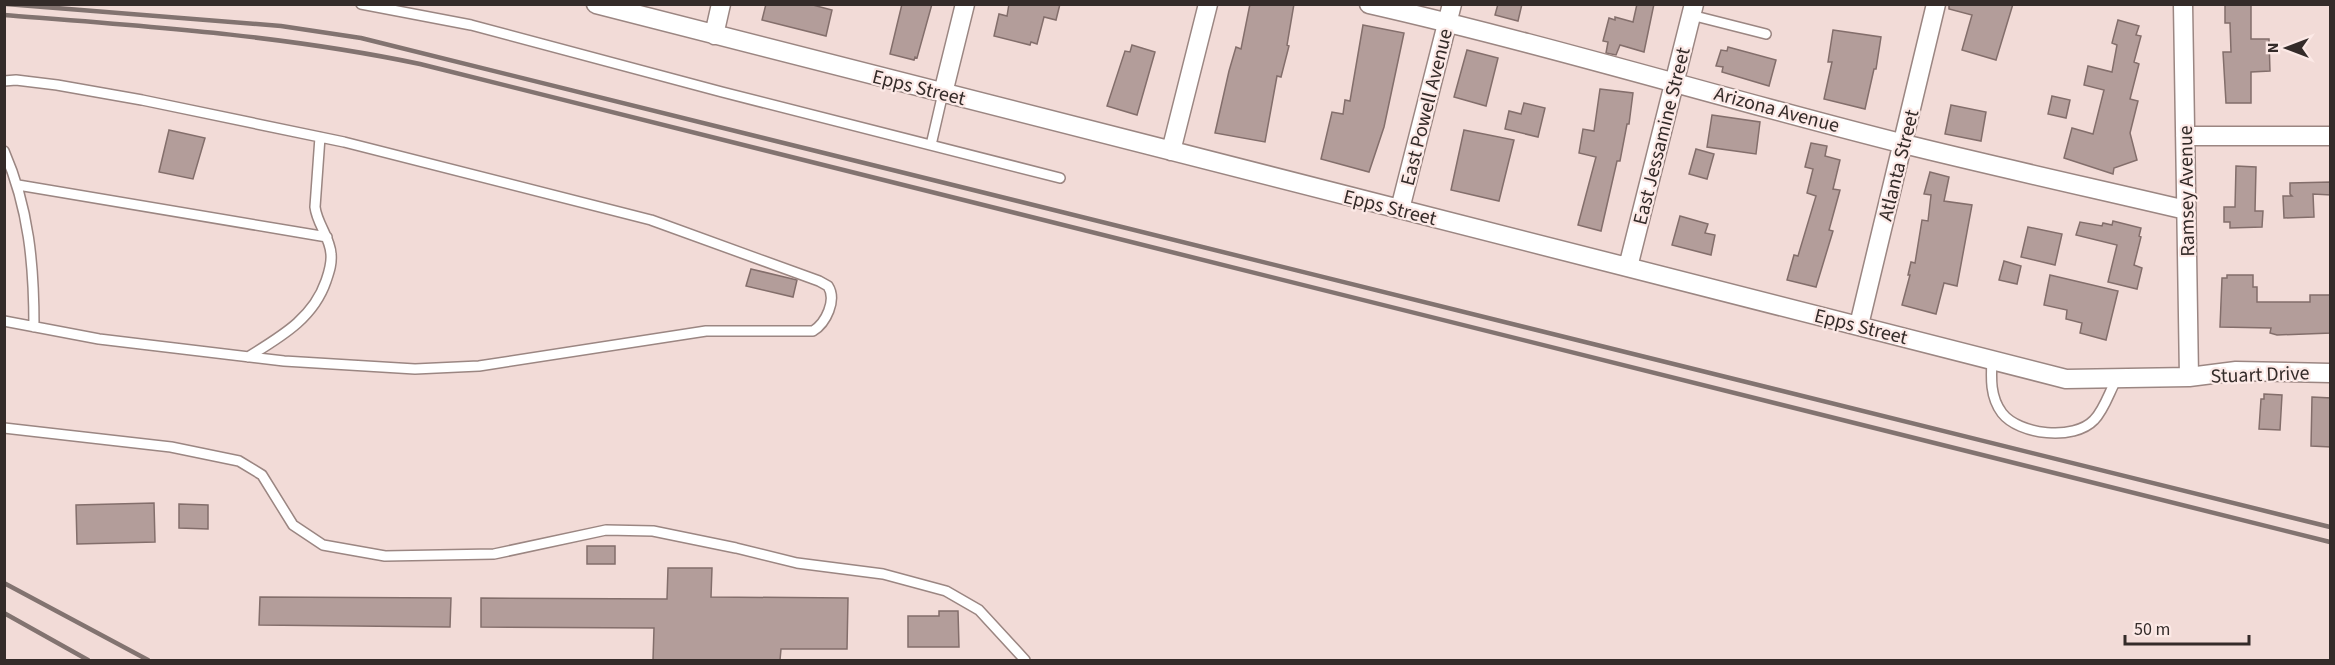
<svg xmlns="http://www.w3.org/2000/svg" width="2335" height="665" viewBox="0 0 2335 665" font-family="'Source Sans 3',sans-serif">
<style>
.building{fill:#b39d9a;stroke:#836e6b;stroke-width:1.5}
.lines{fill:none;stroke-linecap:round;stroke-linejoin:round}
.service-casing{stroke:#9b8682;stroke-width:12}
.minor-casing{stroke:#9b8682;stroke-width:21}
.service{stroke:#fff;stroke-width:9}
.minor{stroke:#fff;stroke-width:18}
.rail{stroke:#827370;stroke-width:4.5}
.labels{text-anchor:middle;stroke-width:4.5;stroke-linejoin:round;paint-order:stroke}
.street-label{font-size:20px;fill:#342b29;stroke:#fce9e6}
</style>
<rect width="100%" height="100%" fill="#f2dbd7"/>
<path class="building" d="M766 4H809L832 10 826 36 762 20Z
M902 4H932L917 58 915 57 914 60 890 54Z
M1009 4H1060L1056 20 1044 17 1037 44 1031 42 1030 45 994 36 999 14 1007 16Z
M1250 4H1294L1287 45 1289 46 1281 77 1277 76 1265 142 1215 133 1229 71 1236 47 1241 49Z
M1498 4H1522L1518 21 1495 15Z
M1637 4H1654L1644 52 1620 45 1616 55 1606 53 1608 42 1603 41 1609 18 1615 20V17L1633 22Z
M1949 4H2013L1996 60 1962 50 1972 15 1949 9Z
M2225 4H2251V39H2269L2270 71 2251 72V103H2226L2223 52H2231L2230 23H2225Z
M2118 20 2139 26 2136 35 2141 36 2134 62 2139 64 2130 99 2138 101 2130 133 2137 160 2114 168 2113 174 2064 158 2072 128 2093 134 2104 90 2084 85 2088 66 2112 72 2117 45 2112 43Z
M1363 25 1404 33 1384 127 1369 172 1321 159 1332 112 1343 114 1345 100 1350 101Z
M1833 30 1881 37 1876 69H1874L1865 109 1824 99 1832 62H1828Z
M1132 45 1155 52 1137 115 1107 106 1125 51 1130 52Z
M1728 47 1776 60 1769 86 1722 72 1723 67 1716 66 1721 50 1727 51Z
M1467 50 1498 58 1486 106 1454 97Z
M1600 89 1633 93 1629 124H1627L1620 161H1617L1601 231 1578 225 1596 157 1579 153 1583 129 1594 131Z
M2052 96 2070 100 2066 118 2048 114Z
M1524 103 1545 108 1538 137 1505 129 1509 111 1521 114Z
M1951 105 1986 112 1981 141 1945 134Z
M1712 115 1760 122 1756 154 1707 147Z
M169 130 205 138 193 179 159 172Z
M1464 130 1514 140 1499 201 1451 190Z
M1811 143 1827 146 1825 156 1840 160 1833 189 1840 190 1829 230 1833 231 1816 287 1787 280 1794 255 1798 256 1816 196 1807 193 1813 169 1805 167Z
M1696 149 1714 154 1707 179 1689 174Z
M2236 166 2256 167 2255 211H2263L2262 227 2230 228V222H2224V207H2235Z
M1930 172 1949 177 1944 201 1972 205 1957 286 1944 283 1936 314 1902 305 1910 275H1908L1911 262 1915 263 1922 220 1928 221 1931 195 1924 194Z
M2331 182V195L2313 194 2314 217 2284 218 2283 196H2292L2290 194V183Z
M1680 216 1708 224 1705 233 1715 235 1711 255 1672 245Z
M2113 221 2141 228 2139 236 2141 237 2134 265 2142 268 2137 289 2108 282 2117 245 2076 235 2080 222 2102 226 2103 223 2112 225Z
M2028 227 2062 234 2055 265 2021 257Z
M2004 261 2021 266 2017 284 1999 280Z
M751 269 797 280 793 297 746 286Z
M2050 275 2118 291 2106 340 2080 333 2082 323 2066 319 2067 310 2044 305Z
M2227 275H2253V287H2257V302H2310V295H2330L2331 333 2277 335 2270 333 2271 328 2220 327 2222 278H2227Z
M2264 394 2282 395 2280 430 2259 429 2261 399H2264Z
M2312 397 2331 398V447L2311 446Z
M154 503 155 542 77 544 76 505Z
M179 504 208 505V529L179 528Z
M587 546H615V564H587Z
M668 568H712L711 597 848 598 847 649H781L780 660H653L654 628 481 627V598L667 599Z
M260 597 451 598 450 627 259 625Z
M939 611H958L959 647H908V616H939Z"/>
<g class="lines">
<g class="service-casing">
<path id="service" d="M361 4 471 25 722 92 1060 178
M1691 15 1766 34
M4 81 16 80 57 85 142 100 344 142 651 220 819 281 828 286C837 300 826 323 813 331H706L479 366 415 369 284 361 99 339 4 321
M931 145 943 93
M4 151C29 208 34 265 34 327
M18 185 327 237
M248 357C280 337 313 319 326 281 329 272 332 264 331 254 330 237 317 224 315 207L320 137
M1992 360C1991 378 1990 397 2002 413 2019 435 2074 441 2094 420 2104 410 2109 393 2116 380
M4 428 171 447 239 461 262 475 293 525 323 545 385 556 494 554 606 530 653 531 736 548 797 563 883 574 946 591 979 610 1025 660"/>
</g>
<g class="minor-casing">
<path id="minor" d="M596 4 2066 379 2189 377 2236 371 2330 373
M1369 4C1549 45 1725 99 1904 144 1997 167 2092 188 2186 210
M2183 4 2189 377
M714 35 721 4
M943 93 965 4
M2185 136H2330
M1171 151 1208 4
M1400 209 1452 4
M1628 267 1694 4
M1859 325 1936 4"/>
</g>
<use href="#service" class="service"/>
<use href="#minor" class="minor"/>
<path class="rail" d="M6 4 281 26 361 38 2330 527
M4 15C144 26 282 35 420 64L2330 542
M4 583 148 660
M4 613 88 660"/>
</g>
<g class="labels">
<g class="street-label">
<text transform="translate(919 87) rotate(14)" y="7">Epps Street</text>
<text transform="translate(1426 107) rotate(-76)" y="7">East Powell Avenue</text>
<text transform="translate(1777 109) rotate(15)" y="7">Arizona Avenue</text>
<text transform="translate(1661 136) rotate(-76)" y="7">East Jessamine Street</text>
<text transform="translate(1898 165) rotate(-76)" y="7">Atlanta Street</text>
<text transform="translate(2186 191) rotate(-91)" y="7">Ramsey Avenue</text>
<text transform="translate(1390 207) rotate(14)" y="7">Epps Street</text>
<text transform="translate(1861 326) rotate(14)" y="7">Epps Street</text>
<text transform="translate(2260 374) rotate(-2)" y="7">Stuart Drive</text>
</g>
</g>
<rect width="2335" height="665" fill="none" stroke="#342b29" stroke-width="12"/>
<g transform="translate(2287 48) rotate(270)" stroke="#fce9e6" stroke-width="4.5" paint-order="stroke">
<path d="M0-4.5L10 22L0 15L-10 22Z" fill="#342b29"/>
<text y="-9" font-size="16" font-weight="bold" text-anchor="middle" fill="#342b29">N</text>
</g>
<path d="M2125 635v9h124v-9" fill="none" stroke="#342b29" stroke-width="3"/>
<text x="2134" y="635" font-size="18" fill="#342b29" stroke="#fce9e6" stroke-width="4.5" paint-order="stroke">50 m</text>
</svg>
